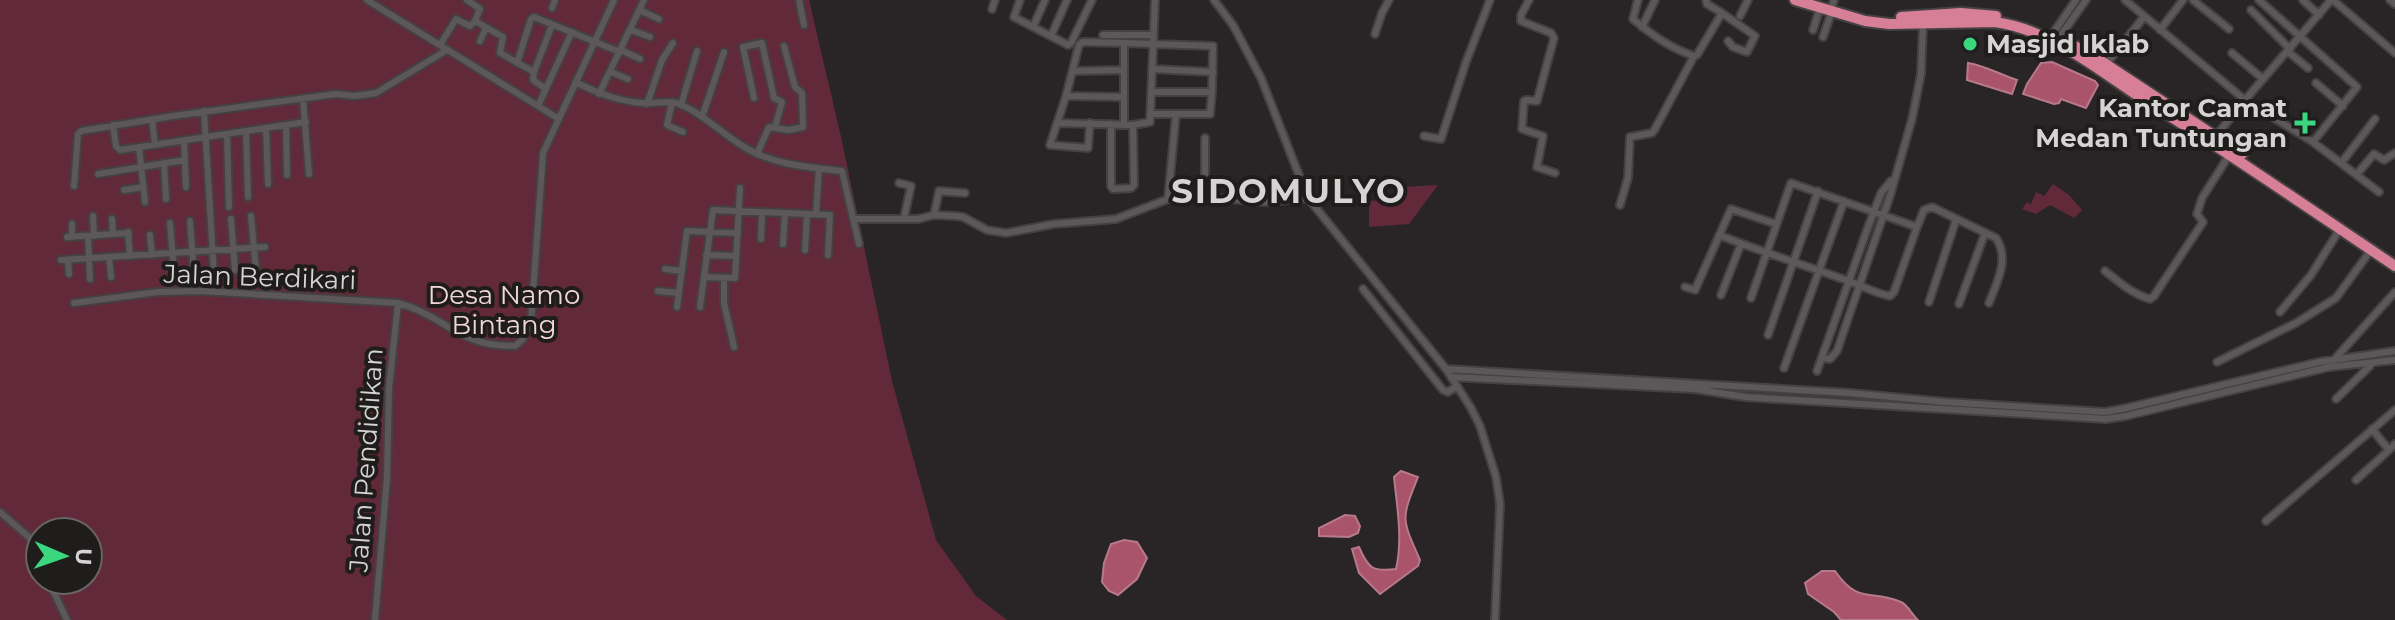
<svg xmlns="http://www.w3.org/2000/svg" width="2395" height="620" viewBox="0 0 2395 620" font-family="Montserrat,sans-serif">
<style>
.green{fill:#62293a;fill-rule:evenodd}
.water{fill:#aa546c;stroke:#b77a8b;stroke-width:2}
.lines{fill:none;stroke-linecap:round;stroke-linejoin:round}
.minor-casing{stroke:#454142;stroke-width:10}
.highway-casing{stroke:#454142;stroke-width:14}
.minor{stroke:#5c5859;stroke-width:6}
.highway{stroke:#d77f96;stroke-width:10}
.poi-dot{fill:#3bd77f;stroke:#1f1c1c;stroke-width:3}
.labels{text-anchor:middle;stroke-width:8;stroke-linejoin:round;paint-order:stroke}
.poi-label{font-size:26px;font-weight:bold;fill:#d6d3d4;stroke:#1f1c1c;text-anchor:start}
.street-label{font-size:26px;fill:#d6d3d4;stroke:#1f1c1c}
.park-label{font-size:26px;fill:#f1d7dc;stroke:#1f1c1c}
.district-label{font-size:34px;font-weight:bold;letter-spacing:2px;fill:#d6d3d4;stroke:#1f1c1c}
</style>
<rect width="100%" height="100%" fill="#292526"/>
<path class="green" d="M0 0H809L842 141 892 381 936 540 976 596 1007 620H0ZM40 532H88V580H40Z
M2053 184 2069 195 2082 210 2074 218 2050 205 2036 214 2022 209 2027 202 2031 204 2036 192 2044 196Z
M1438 185 1409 224 1369 227V201L1402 199V187Z"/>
<path class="water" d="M2052 62 2095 81 2098 85 2086 108 2061 99 2059 103 2054 104 2023 94 2027 84 2041 63Z
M1968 63C1986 66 1999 74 2017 80L2012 94 1967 80Z
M1401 471 1418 477C1401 520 1401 517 1420 560L1418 566 1380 594 1359 573 1352 549 1359 547C1368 568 1372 572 1396 569 1403 539 1397 507 1394 477Z
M1345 515 1355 516 1360 526 1358 533 1349 537 1319 536V528Z
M1124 540 1137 542 1147 558 1137 579 1118 595 1109 591 1102 582 1104 563 1111 544Z
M1822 571H1835C1859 605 1869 589 1901 602 1908 605 1912 615 1918 620H1841L1834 612 1808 594 1805 583Z"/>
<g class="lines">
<g class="minor-casing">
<path id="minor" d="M367 0 559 119
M467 0 480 9 475 21
M799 0 804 25
M1020 0 1014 17 1068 45 1071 43 1092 0
M1214 0 1233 25 1261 78 1308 198 1446 369 1471 408 1480 426 1496 477 1500 504 1495 620
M1529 0 1521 15V21L1551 33 1554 38 1537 101 1526 100 1524 101 1522 129 1543 136 1537 167 1555 173
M1638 0 1633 19C1652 35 1670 48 1694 56
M2125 0 2245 100 2313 142 2357 87 2259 0
M2193 0 2229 29
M2303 0 2319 15
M2333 0 2395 53
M2390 0 2395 4
M1832 6 1834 0
M552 8 555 0
M992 9 995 0
M639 10 659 19
M2251 10 2290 49
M1722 13 1755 36 1747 52 1733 47 1728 41
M1740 16 1748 0
M1033 27 1045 0
M1642 27 1655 0
M631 30 650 37
M1813 30 1820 8
M2160 30 2183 0
M1375 34 1382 13 1389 0
M1103 35H1153
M1051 36 1067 0
M1823 37 1832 11
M2049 39 2076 0
M480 41 486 28
M2056 42 2086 0
M440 45 456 19 470 26 475 21 503 37 500 53 534 72 552 25
M621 50 640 59
M2287 51 2308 68
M2232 53 2263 79
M517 63 531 19 534 17 620 52
M2106 64 2144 17
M1152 69 1213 72
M1074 71 1124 70
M534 72 533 80 546 89
M611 72 628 79
M577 83C598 93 618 101 642 103 654 104 667 100 679 104 702 113 720 132 741 145 771 165 808 167 842 171L859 244
M2316 83 2343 106
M599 94 644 0
M1066 96 1124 97
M754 98 743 47 762 43 774 98 782 102 775 127
M303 99 309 174
M672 102 667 125 683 132
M647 104 662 60 673 43
M681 105 697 51
M538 106 572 32
M204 111 214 274
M1151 114H1210L1212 92H1152
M702 117 724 52
M152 119 155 145
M1057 123 1133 125 1150 122 1155 0
M1090 123 1088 148 1050 145 1066 96 1079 45 1083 42 1124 43
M1111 124V186L1113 189 1131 188 1134 185 1133 125
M113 125 116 146 120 150 306 122
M286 125 287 175
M1124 125V43L1213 46 1212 92
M266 128 268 184
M246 131 248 197
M227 134 229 207
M1424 136 1441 139 1466 62 1490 0
M2215 137 2245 100 2331 0
M1205 138V197
M184 140 186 187
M2313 142 2379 192
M139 147 145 202
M757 154 769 127 789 130 803 127 802 93 795 87 784 46
M2342 162 2375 119
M164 163 166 199
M98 174 185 160
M2357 174 2374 154 2384 160 2395 153
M899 183 911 186 904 218
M74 186 78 134 81 131 173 116 336 94 355 96 376 93 447 50
M124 190 143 187
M1168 199 1176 114
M1620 205 1628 178 1630 137 1652 133 1655 129 1694 56 1697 55 1722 13 1707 4 1706 0
M816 214 819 168
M934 215 939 191 965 193
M93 216 94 236
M251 216 256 270
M112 219 113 234
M231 219 235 270
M853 219H918L934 215 956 216 963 217 987 230 1006 233 1054 224 1116 219 1168 199 1205 197 1266 202 1308 198
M190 221 194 274
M170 223 174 273
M72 224V237
M1917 227 1924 210 1932 207 1996 238C2010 259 1997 282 1989 303
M128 232 130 256
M150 235 152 255
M1719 235C1759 251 1801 264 1843 279 1859 284 1873 293 1890 296L1894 292 1917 227 1791 183 1751 298
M88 236 90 279
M67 237 129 233
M761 239 762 212
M783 244 785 213
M805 250 807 214
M706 255 736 256
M109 257 111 277
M61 260 265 247
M68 260 69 274
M665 269 682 271
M2105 271C2119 282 2132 294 2150 299L2154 296 2203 222 2197 214 2202 198 2230 154
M704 277 735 278 740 188
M724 278V303L734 347
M1685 287 1695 290 1731 209 1776 224
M1363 289 1443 390 1448 392 1457 386
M658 291 679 293
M1721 295 1741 244
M1929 302 1956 220
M74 303 158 292 201 291 398 303C426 310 446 328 472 339 484 344 502 346 515 346L523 339 531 322 543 153 614 0
M1959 304 1985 233
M677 307 687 231 738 233
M700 307 713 210 830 215 828 255
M2280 312 2311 275 2340 229
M1768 335 1818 191
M1823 358 1830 359 1837 351 1890 196 1912 119 1921 74 1923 24
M2333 361 2395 292
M2217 362 2296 323 2336 298 2371 250
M1784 368 1844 201
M1446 369 1850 393 1945 402 2105 412 2122 409 2319 362 2395 351
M1817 371 1867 230 1881 193 1891 181
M1451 377 1695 389 1745 397 2106 419 2126 416 2329 367 2395 360
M2336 399 2373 363
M2372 429 2389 450 2395 444
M2356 480 2389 450
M0 512 30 538 40 561
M2266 521 2395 410
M48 580 67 620
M375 620 387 477 389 388 398 303"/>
</g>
<g class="highway-casing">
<path id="highway" d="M1795 0 1865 21 1889 24 1995 22C2051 30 2094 67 2140 97 2226 151 2310 209 2395 266
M1901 17 1961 13 1996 16
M2067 42 2095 57 2242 154"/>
</g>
<use href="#minor" class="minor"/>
<use href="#highway" class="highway"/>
</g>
<g class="poi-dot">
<circle cx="1970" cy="44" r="8"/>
<path d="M2301 111h8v8h8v8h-8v8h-8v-8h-8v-8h8z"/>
</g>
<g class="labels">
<g class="poi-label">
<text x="1986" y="53">Masjid Iklab</text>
<text x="2287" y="117" text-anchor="end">Kantor Camat<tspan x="2287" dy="30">Medan Tuntungan</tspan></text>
</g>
<g class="street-label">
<text transform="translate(260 277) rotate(2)" y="9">Jalan Berdikari</text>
<text transform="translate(366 460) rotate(-86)" y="9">Jalan Pendidikan</text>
</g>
<g class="park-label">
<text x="504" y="304">Desa Namo<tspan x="504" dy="30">Bintang</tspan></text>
</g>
<g class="district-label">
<text x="1289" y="203">SIDOMULYO</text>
</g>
</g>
<g transform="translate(64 556) rotate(92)"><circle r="38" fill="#1f1c1c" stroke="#686566" stroke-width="2"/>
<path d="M0-6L14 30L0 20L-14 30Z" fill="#3bd77f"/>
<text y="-12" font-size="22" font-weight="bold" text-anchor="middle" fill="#d6d3d4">U</text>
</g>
</svg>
